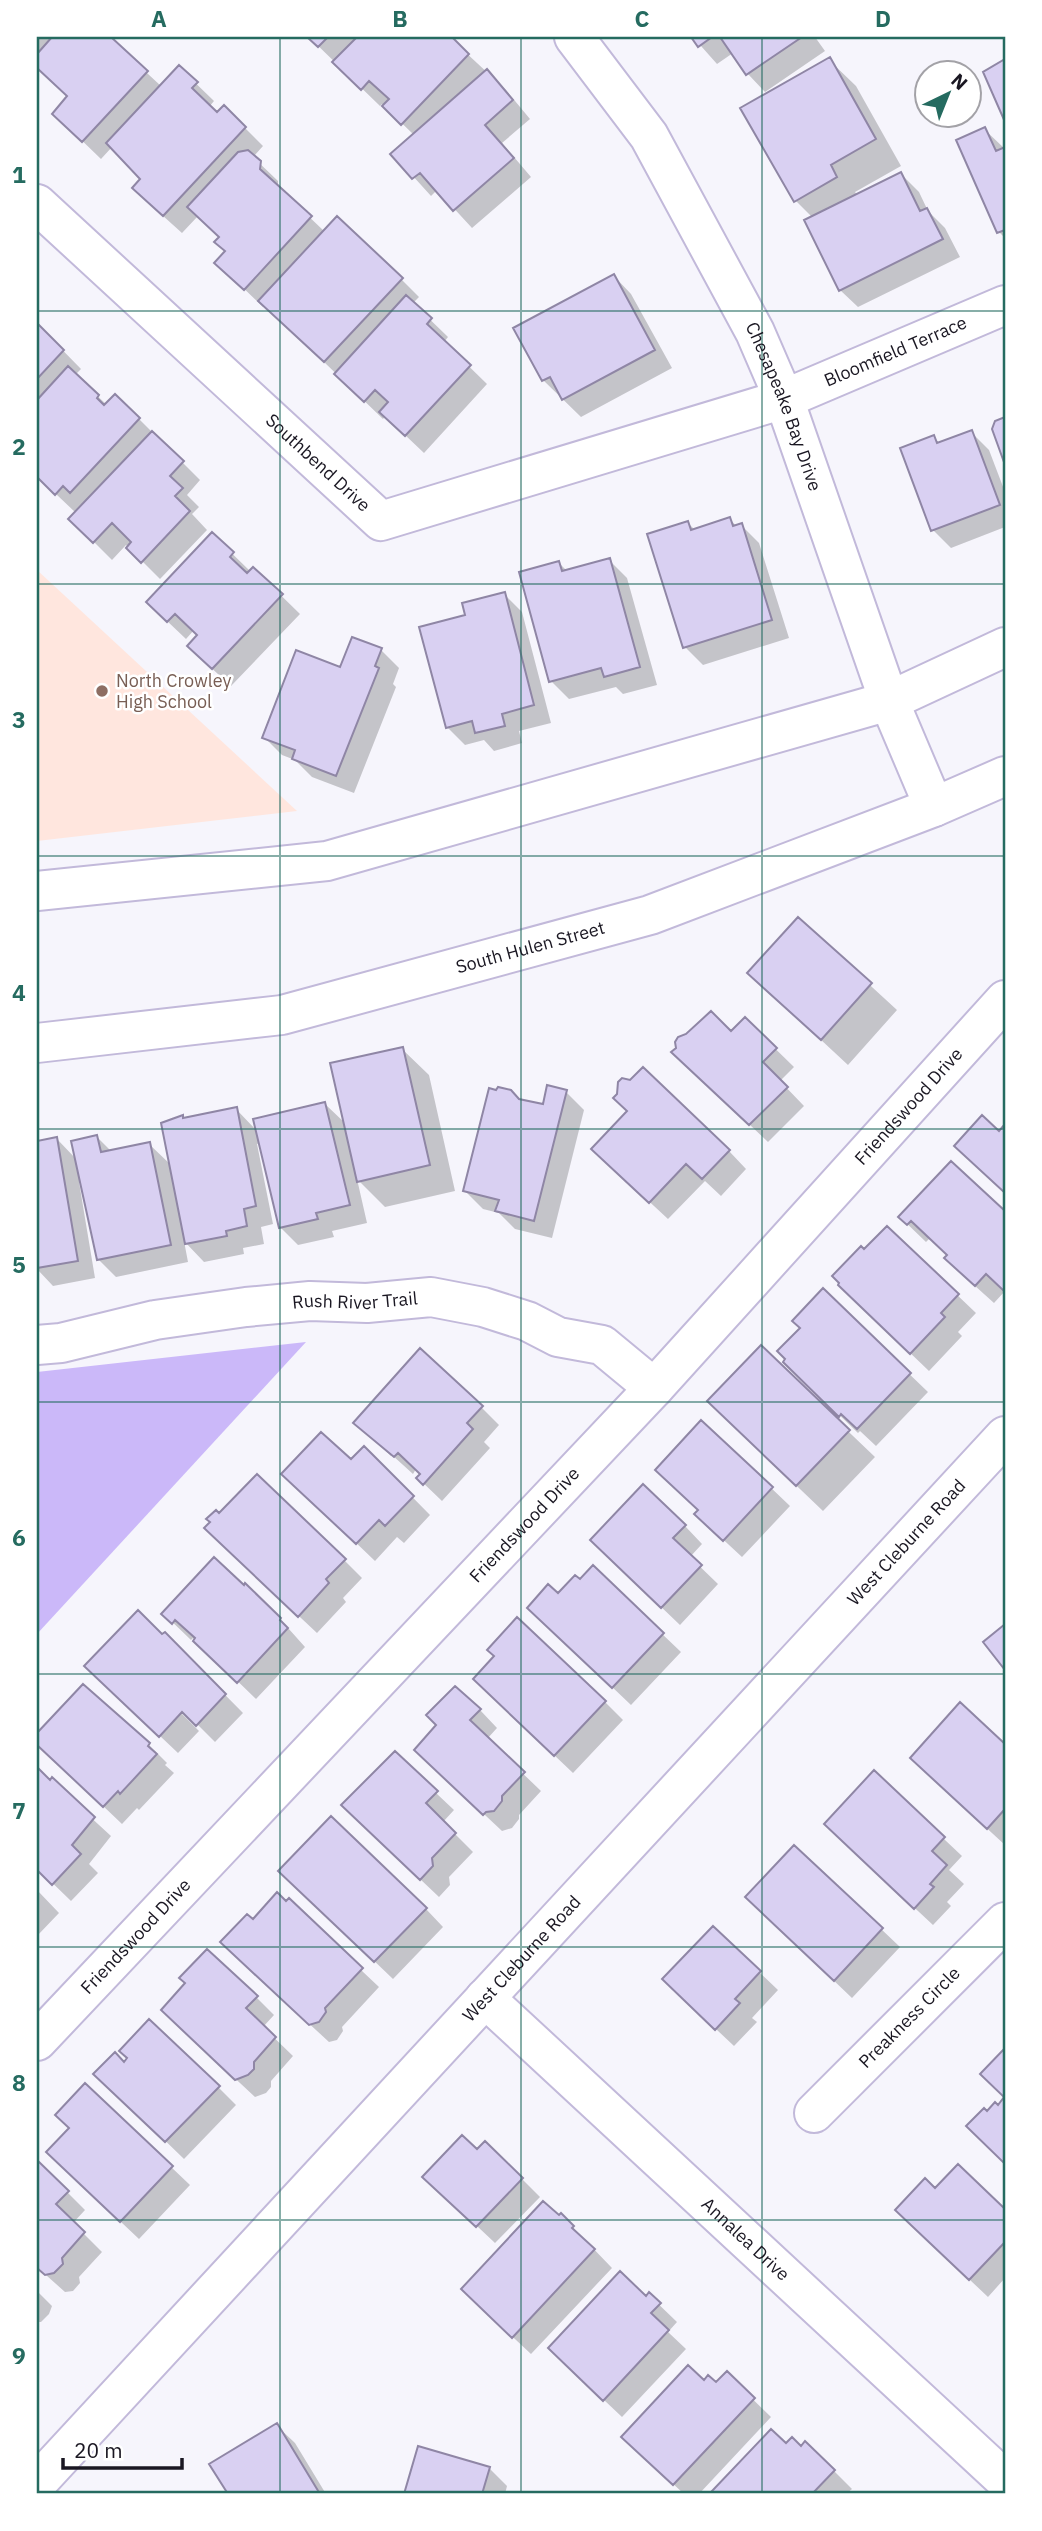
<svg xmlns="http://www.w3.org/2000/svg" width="1042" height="2531" viewBox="0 0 1042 2531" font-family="'IBM Plex Sans',sans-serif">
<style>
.education{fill:#ffe6de}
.green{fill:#cbb8f9}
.shadow{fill:#0003}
.building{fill:#d9d0f2;stroke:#8f86a5;stroke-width:2}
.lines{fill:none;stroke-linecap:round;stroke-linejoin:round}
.minor-casing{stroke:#c2b9da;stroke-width:42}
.tertiary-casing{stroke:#c2b9da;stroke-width:42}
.secondary-casing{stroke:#c2b9da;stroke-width:42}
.minor{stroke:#fff;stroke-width:38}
.tertiary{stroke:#fff;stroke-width:38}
.secondary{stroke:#fff;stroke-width:38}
.grid{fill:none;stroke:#256b60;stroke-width:2;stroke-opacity:0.55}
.education-dot{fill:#8d6e63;stroke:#fff;stroke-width:2.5}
.labels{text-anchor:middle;stroke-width:5;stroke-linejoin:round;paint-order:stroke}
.street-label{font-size:18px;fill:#1a1722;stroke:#fff}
.education-label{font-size:18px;fill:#785e54;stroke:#fff;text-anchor:start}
.neatline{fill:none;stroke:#256b60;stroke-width:2.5}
.grid-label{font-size:23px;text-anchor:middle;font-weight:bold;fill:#256b60}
</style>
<rect width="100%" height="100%" fill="#f6f5fc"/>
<path class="education" d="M37 570 297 811 37 841Z"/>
<path class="green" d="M306 1342 37 1634V1372Z"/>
<path class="shadow" d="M37 37H108L161 86 179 67 214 101 209 107 217 115 224 107 263 146 253 157 278 181V187L325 232 401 279 419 297 413 303 448 337 444 342 487 384 424 453 385 416 383 419 354 391 265 305 263 307 235 280 221 237 198 216 182 233 152 206 143 179 112 147 101 159 72 131 69 97 39 69 37 72Z
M309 37H449L505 89 530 119 502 143 531 177 472 228 437 190 431 196 393 154 414 135 382 104 380 106Z
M693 37H815L825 51 765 92 748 74 733 53 717 64Z
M829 60 856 86 901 166 855 192 857 195 901 174 919 192 928 211 945 228 960 257 858 307 840 290 813 218 795 200Z
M984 129 1005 149V238L999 232Z
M614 276 631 294 672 368 581 417 543 380Z
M37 324 81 369 75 375 107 405 139 419 200 480 187 495 199 507 192 514 207 530 160 579 126 545 112 560 71 519 76 513 37 476Z
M971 432 989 450 1005 492V527L951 548 933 530 934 437 940 444Z
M730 519 737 527 741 525 759 543 789 638 703 665 685 647 688 523 695 530Z
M213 535 251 572 254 569 300 614 231 686 207 664 199 635 194 630 186 639 166 620Z
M609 560 627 578 657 685 623 694 616 687 569 699 551 681 559 563 567 571Z
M504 594 522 612 551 723 519 731 522 743 494 751 484 740 465 745 447 727 467 617Z
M381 650 399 668 393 684 396 687 354 793 312 777 295 760 282 755 264 737 341 669Z
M798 919 897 1010 848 1065 749 973Z
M745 1019 794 1067 780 1081 804 1106 768 1142 691 1069Z
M402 1049 429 1075 455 1191 385 1207 357 1179 367 1223 332 1231 334 1237 298 1245 280 1227 260 1143 257 1144 273 1224 261 1227 264 1244 243 1248 244 1254 204 1262 184 1241 188 1262 116 1277 98 1259 82 1182H79L95 1278 53 1286 37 1269V1143L57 1139 77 1160 97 1137 111 1151 149 1144 171 1165 172 1119 182 1117 185 1120 236 1109 257 1131 325 1104 346 1124Z
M566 1092 584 1110 552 1238 515 1229 499 1213 483 1209 465 1191 519 1101 544 1106Z
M629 1111 729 1151 746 1169 721 1196 705 1181 668 1219 612 1167Z
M951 1163 1005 1214V1291L994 1303 964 1276 949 1255 930 1238 926 1242 900 1217Z
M887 1228 976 1313 958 1332 962 1336 929 1371 858 1303 864 1251Z
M823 1291 928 1392 876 1446 860 1431 858 1433 803 1380 802 1328Z
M761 1348 875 1457 823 1511 735 1427Z
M481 1407 499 1425 484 1442 490 1448 442 1501 418 1478 422 1474 416 1469 413 1474 392 1455 391 1456 355 1423Z
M702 1422 790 1506 742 1557 715 1532 700 1511Z
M364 1448 430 1515 404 1543 397 1537 375 1561 302 1491 351 1462Z
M685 1526 702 1544 690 1557 718 1584 680 1625 610 1558Z
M224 1546 344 1560 362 1578 343 1598 346 1602 317 1633Z
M593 1568 681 1652 631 1705 547 1625 558 1596 580 1581Z
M164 1614 280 1619 305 1647 256 1699 193 1638 191 1640Z
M165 1634 243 1713 215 1742 177 1704 175 1707 199 1731 178 1753 104 1683Z
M83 1686 149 1745 167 1763 165 1765 174 1773 139 1810 137 1808 122 1824 37 1743V1735Z
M493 1697 605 1702 623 1720 573 1773Z
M960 1705 1005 1746V1845L930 1776Z
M480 1710 497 1728 487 1739 541 1791 519 1815V1819L512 1828 502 1831 434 1767 438 1725Z
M37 1768 111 1836 89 1864 98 1873 71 1901 37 1868Z
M874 1773 962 1856 949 1870 964 1884 947 1902 951 1906 933 1925 844 1842Z
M436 1793 454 1810 443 1822 473 1852 449 1877 450 1885 439 1897 361 1823Z
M795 1847 900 1947 852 1998 765 1915Z
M298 1888 426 1909 443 1927 393 1979Z
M37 1890 59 1913 37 1936Z
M713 1928 778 1990 752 2018 757 2022 734 2046 682 1997Z
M240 1960 361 1970 379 1987 342 2027 343 2031 337 2040 329 2042Z
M256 1997 274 2015 263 2027 293 2056 271 2081V2087L266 2093 255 2097 181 2028Z
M130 2059 218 2087 236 2105 184 2159 114 2091 124 2064Z
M85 2085 190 2185 139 2239 66 2170Z
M478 2152 522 2179 540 2197 495 2243 443 2194Z
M37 2162 85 2210 73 2223 102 2252 79 2277 80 2283 73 2291 65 2292 37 2267Z
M958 2166 1005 2211V2278L988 2297 915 2228 935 2190Z
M561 2215 612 2268 531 2354 481 2307Z
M37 2291 52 2306 49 2314 41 2322H37Z
M649 2295 677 2322 668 2332 686 2349 622 2417 568 2366Z
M727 2374 771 2417 699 2494H684L641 2454 704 2382 716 2385Z
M277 2426 295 2443 326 2494H230L212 2464Z
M786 2445 834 2471 852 2489 846 2494H717L714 2491Z
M419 2449 489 2468 507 2486 505 2494H406Z"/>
<path class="building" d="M52 37H111L148 71 82 142 52 114 67 96 37 68V54Z
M307 37H328L318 47Z
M357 37H452L469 54 401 125 382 106 389 99 369 81 361 90 332 62Z
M691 37H712L698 47Z
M720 37H802L746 75Z
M830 57 876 139 831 165 837 177 794 202 740 108Z
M1005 59V122L983 72Z
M179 65 198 82 192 88 217 112 224 105 246 127 163 216 132 188 140 179 106 143Z
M487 69 513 100 485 125 514 158 453 211 420 173 412 179 390 154Z
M985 127 996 151 1005 147V230L997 233 956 140Z
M248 150 261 161 260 169 312 216 244 290 214 263 225 251 214 242 219 237 187 207 238 152Z
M901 172 920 211 927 208 943 239 839 291 804 220Z
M337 216 403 278 324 362 258 301Z
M614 274 655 350 562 400 550 377 542 381 513 328Z
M406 295 432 318 427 324 471 365 405 436 379 412 388 402 375 390 364 402 334 374Z
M37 323 64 350 37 379Z
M68 366 99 395 97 398 104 405 115 394 140 418 70 493 63 486 55 495 37 477V400Z
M1005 417V465L992 429 995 421Z
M972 430 1000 505 931 531 900 448 934 435 937 443Z
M152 431 184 461 170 476 183 488 175 496 190 511 141 563 126 548 131 542 112 523 93 543 68 519Z
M730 517 733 526 742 523 772 620 683 648 647 534 688 521 691 530Z
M212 532 234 552 230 557 247 573 253 567 283 594 212 669 187 646 197 635 175 614 167 622 146 602Z
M610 558 640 667 604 677 601 668 549 682 519 572 559 561 562 571Z
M505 592 534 705 502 714 505 726 475 733 472 721 446 728 419 627 465 615 462 603Z
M352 637 382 648 375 666 379 668 336 776 292 759 295 750 262 738 296 650 340 667Z
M798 917 872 983 821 1040 747 973Z
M711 1011 731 1031 745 1017 777 1048 763 1062 788 1087 749 1125 671 1052 676 1048 675 1042 678 1037 686 1034Z
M403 1047 430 1165 357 1182 330 1063Z
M643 1067 730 1150 702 1179 686 1164 649 1203 591 1149 627 1111 613 1098 617 1094 618 1082 622 1078 630 1080Z
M547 1085 567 1090 534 1221 495 1211 499 1200 463 1191 489 1088 496 1090 498 1087 511 1090 519 1099 543 1104Z
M325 1102 350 1205 316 1213 318 1219 279 1228 253 1119Z
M237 1107 256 1206 244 1209 247 1226 226 1231 227 1236 185 1244 161 1123 183 1115V1118Z
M982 1115 999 1131 1005 1124V1193L954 1146Z
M97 1135 101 1152 150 1142 171 1245 97 1260 71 1141Z
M57 1137 78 1261 37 1268V1141Z
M951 1161 1005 1211 1004 1291 986 1274 975 1286 944 1258 947 1255 911 1221 907 1225 898 1217Z
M887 1226 959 1294 941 1313 945 1317 910 1354 838 1285 839 1283 832 1276 861 1246 864 1249Z
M823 1288 911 1373 857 1429 841 1414 839 1417 783 1362 785 1359 777 1351 800 1328 792 1321Z
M761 1345 850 1430 796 1486 707 1401Z
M420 1348 483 1406 467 1423 473 1429 423 1485 416 1478 420 1474 398 1453 394 1457 353 1423Z
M701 1420 773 1487 723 1541 694 1514 698 1510 655 1470Z
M321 1432 351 1459 364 1446 414 1496 385 1526 379 1520 356 1544 281 1474Z
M257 1474 346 1559 326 1579 329 1583 298 1617 204 1528 210 1522 206 1519 216 1510 219 1513Z
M643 1484 686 1525 673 1538 702 1565 661 1608 590 1540Z
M214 1557 244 1585 245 1583 281 1618 280 1620 288 1628 237 1683 193 1641 195 1638 175 1620 172 1624 161 1614Z
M593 1565 664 1633 612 1688 527 1608 548 1584 558 1593 575 1575 580 1579Z
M138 1610 162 1634 165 1632 226 1694 196 1726 182 1712 159 1737 84 1666Z
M517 1617 606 1701 554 1756 473 1679 494 1656 487 1650Z
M1005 1624V1670L983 1642Z
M83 1684 150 1743 148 1746 157 1754 120 1794 118 1791 103 1807 37 1745V1733Z
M455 1686 481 1709 470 1720 525 1772 502 1796V1801L494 1811 486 1812 483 1815 414 1750 436 1725 426 1715Z
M960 1702 1005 1744V1809L987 1829 910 1758Z
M395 1751 438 1791 426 1803 456 1833 432 1858 433 1866 420 1880 341 1805Z
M37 1767 50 1780 52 1777 95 1817 72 1845 81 1854 52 1885 37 1870Z
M874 1770 945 1837 932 1851 947 1865 930 1884 934 1887 914 1909 824 1824Z
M331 1816 427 1908 374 1962 278 1871Z
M794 1845 883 1928 834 1981 745 1897Z
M277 1892 286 1901 289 1898 363 1968 325 2008 326 2012 319 2022 309 2025 220 1942 247 1914 253 1919Z
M713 1926 761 1971 735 1999 740 2003 715 2030 662 1979Z
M207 1949 258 1996 246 2008 276 2037 254 2062V2069L248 2075 235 2080 161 2010 185 1983 179 1978Z
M149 2019 220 2086 165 2142 93 2074 115 2052 124 2062 127 2058 119 2051Z
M1005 2048V2164L966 2126 984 2108 987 2111 995 2102 998 2105 1004 2097 980 2074Z
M85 2083 173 2166 120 2222 46 2152 69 2128 55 2115Z
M462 2135 477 2149 485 2141 523 2178 476 2227 422 2177Z
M37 2160 69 2191 56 2204 85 2232 62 2258 63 2264 54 2273 45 2275 37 2268Z
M958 2164 1005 2209V2242L969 2280 895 2210 925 2178 935 2188Z
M543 2201 559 2215 561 2213 574 2226 572 2228 595 2249 512 2338 461 2289Z
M620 2271 646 2296 649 2292 661 2303 651 2313 669 2330 603 2401 548 2348Z
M688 2365 704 2380 708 2375 716 2382 727 2371 755 2398 673 2485 621 2437Z
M277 2423 320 2494H228L209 2464Z
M771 2429 786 2443 792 2437 801 2446 805 2441 835 2470 812 2494H715L712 2491Z
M418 2446 490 2467 482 2494H404Z"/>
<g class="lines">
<g class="minor-casing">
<g id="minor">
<path id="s1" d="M574 37 649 136 755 332 784 399 889 701 934 807"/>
<path id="s2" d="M37 204 381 521 784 399 1005 305"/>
<path id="s3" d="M37 1345 61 1343 155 1320 246 1307 310 1301 367 1303 431 1297 483 1307 527 1321 558 1337 602 1345 654 1388"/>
<path id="s4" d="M485 1998 1005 2480"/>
<path id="s5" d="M37 2041 654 1388 1005 1000"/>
<path id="s6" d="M814 2113 1005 1922"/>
</g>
</g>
<g class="tertiary-casing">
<g id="tertiary">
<path id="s7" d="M37 2483 1005 1436"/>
</g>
</g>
<g class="secondary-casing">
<g id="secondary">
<path d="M37 891 327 861 889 701 1005 647"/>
<path id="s8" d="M37 1043 282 1015 650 915 934 807 1005 776"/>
</g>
</g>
<use href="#minor" class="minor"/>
<use href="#tertiary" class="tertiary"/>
<use href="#secondary" class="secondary"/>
</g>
<path class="grid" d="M280 37V2494M521 37V2494M762 37V2494M37 311H1005M37 584H1005M37 856H1005M37 1129H1005M37 1402H1005M37 1674H1005M37 1947H1005M37 2220H1005"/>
<circle class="education-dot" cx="102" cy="691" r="7"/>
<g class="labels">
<g class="street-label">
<text dy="6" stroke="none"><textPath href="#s2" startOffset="1010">Bloomfield Terrace</textPath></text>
<text dy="6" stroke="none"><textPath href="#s1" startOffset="427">Chesapeake Bay Drive</textPath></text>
<text dy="6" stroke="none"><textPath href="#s2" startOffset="382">Southbend Drive</textPath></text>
<text dy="6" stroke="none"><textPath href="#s8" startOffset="504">South Hulen Street</textPath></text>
<text dy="6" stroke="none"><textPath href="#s5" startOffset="1278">Friendswood Drive</textPath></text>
<text dy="6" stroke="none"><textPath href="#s3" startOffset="322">Rush River Trail</textPath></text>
<text dy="6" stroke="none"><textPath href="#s5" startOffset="710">Friendswood Drive</textPath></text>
<text dy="6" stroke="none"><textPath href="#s7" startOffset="1281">West Cleburne Road</textPath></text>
<text dy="6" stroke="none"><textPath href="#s5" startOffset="144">Friendswood Drive</textPath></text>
<text dy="6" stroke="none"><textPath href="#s7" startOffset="714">West Cleburne Road</textPath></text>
<text dy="6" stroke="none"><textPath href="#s6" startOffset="135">Preakness Circle</textPath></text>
<text dy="6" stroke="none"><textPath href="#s4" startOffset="355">Annalea Drive</textPath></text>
</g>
<g class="education-label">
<text x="116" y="687">North Crowley<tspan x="116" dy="21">High School</tspan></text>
</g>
</g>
<rect width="1042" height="2531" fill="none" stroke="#ffffff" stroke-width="77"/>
<g transform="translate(948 94) rotate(43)"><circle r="33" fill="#ffffff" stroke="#a3a2a7" stroke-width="2"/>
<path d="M0-5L12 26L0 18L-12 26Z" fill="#256b60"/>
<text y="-10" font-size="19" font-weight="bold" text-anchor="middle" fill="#1a1722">N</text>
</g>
<path d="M63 2458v10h119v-10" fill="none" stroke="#1a1722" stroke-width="3.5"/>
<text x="74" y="2458" font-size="21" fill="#1a1722" stroke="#ffffff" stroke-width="5" paint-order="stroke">20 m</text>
<rect x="38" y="38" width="966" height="2454" class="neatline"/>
<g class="grid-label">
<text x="159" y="27">A</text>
<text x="400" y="27">B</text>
<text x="642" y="27">C</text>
<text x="883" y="27">D</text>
<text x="19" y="183">1</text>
<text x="19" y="455">2</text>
<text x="19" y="728">3</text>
<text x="19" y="1001">4</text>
<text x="19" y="1273">5</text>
<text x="19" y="1546">6</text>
<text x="19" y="1819">7</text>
<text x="19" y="2091">8</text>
<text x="19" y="2364">9</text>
</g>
</svg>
